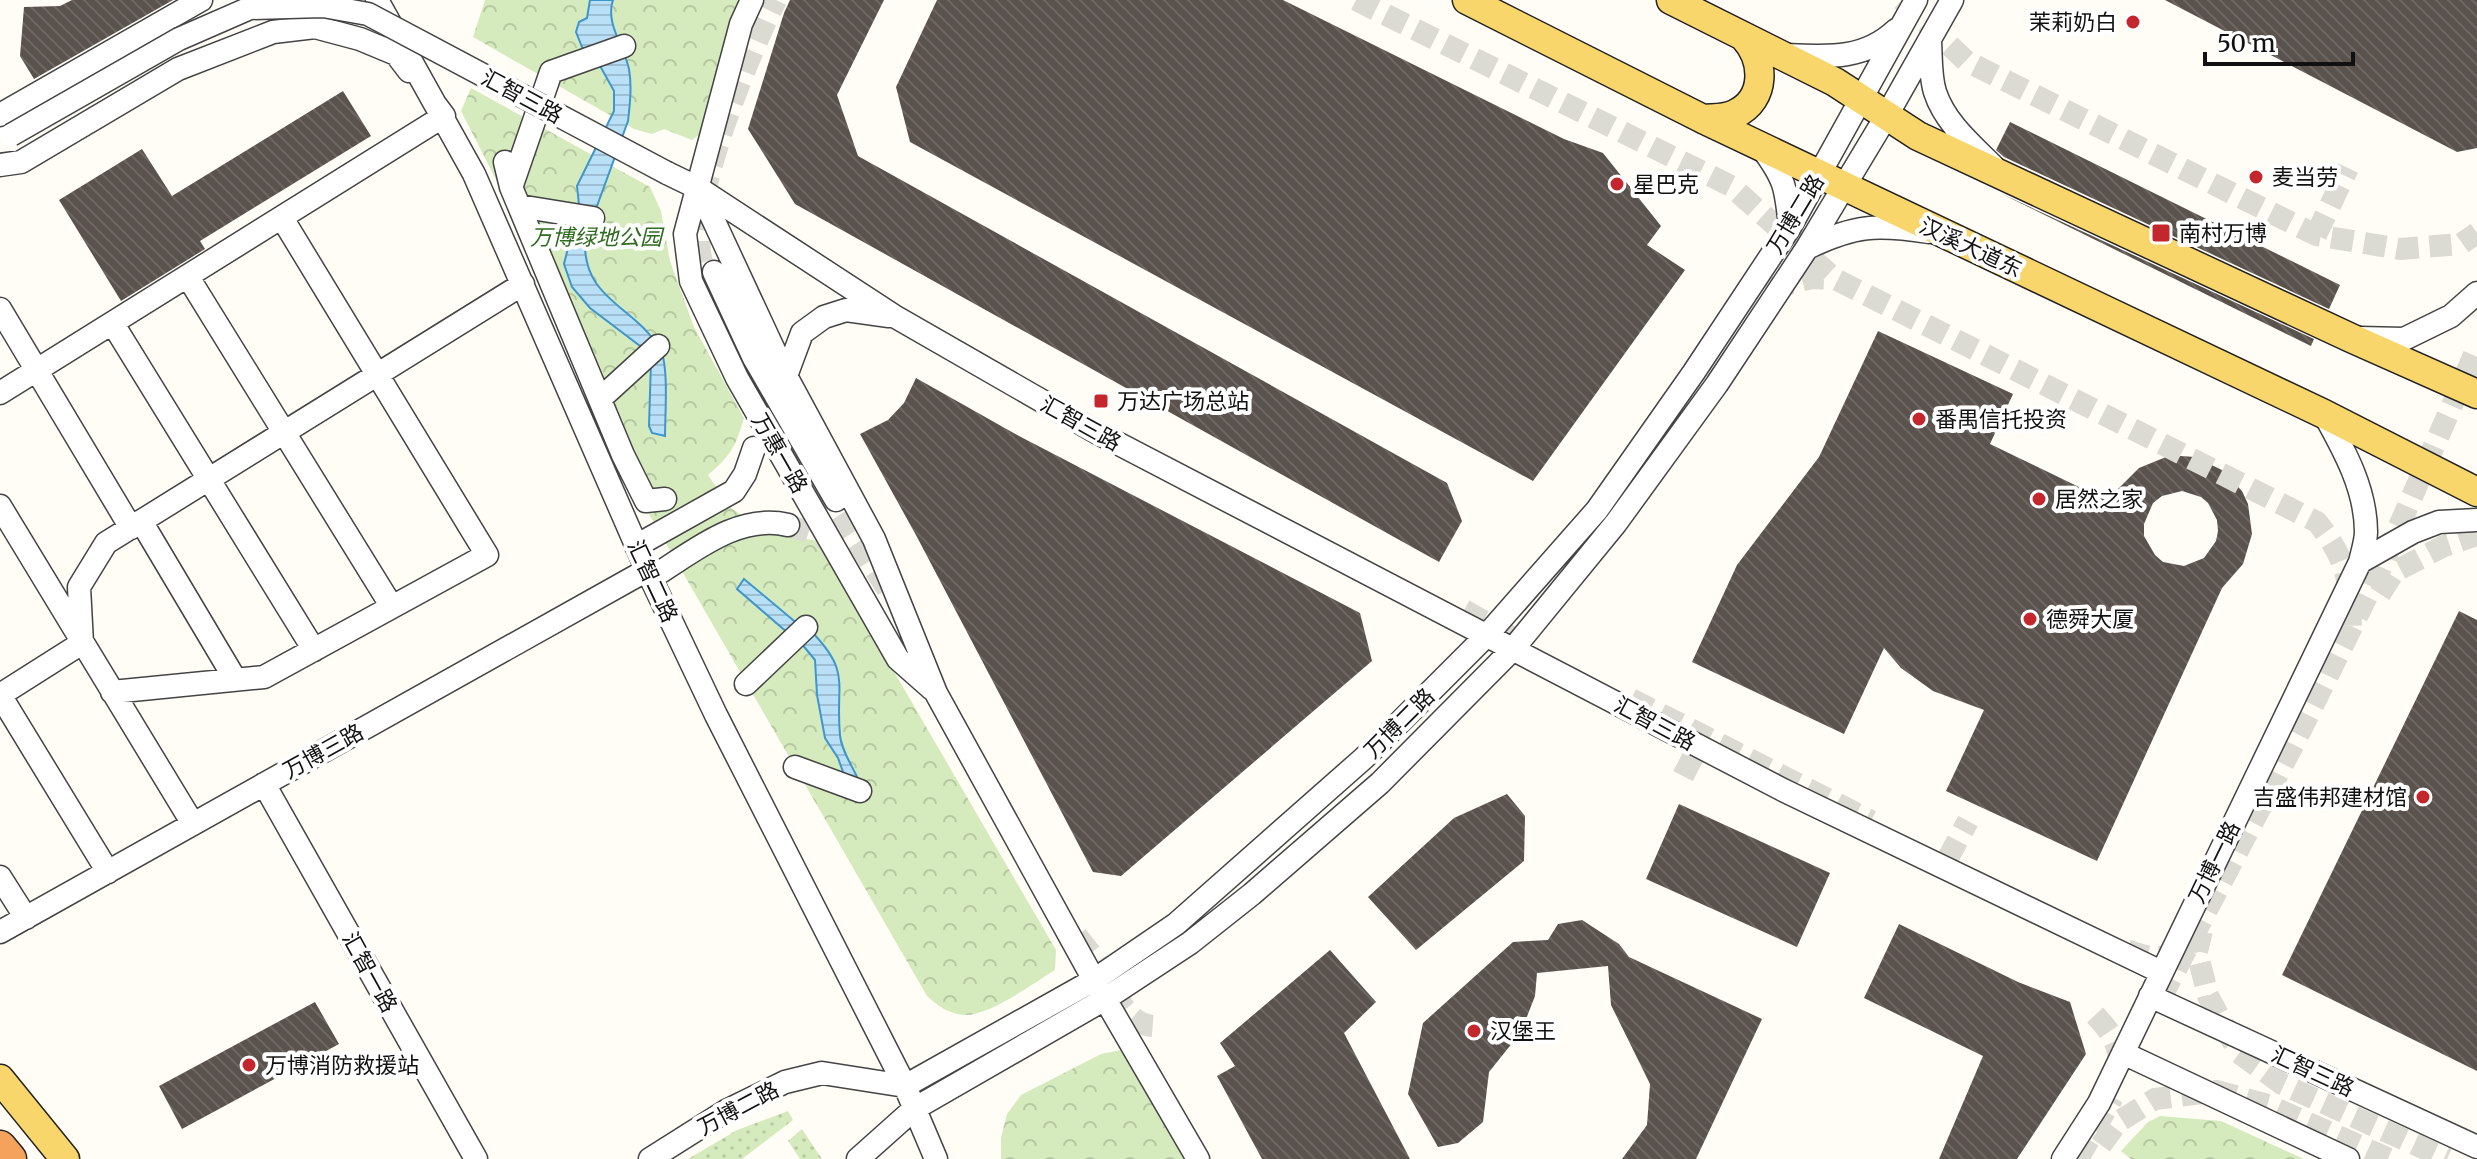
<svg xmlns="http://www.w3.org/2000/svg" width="2477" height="1159" viewBox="0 0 2477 1159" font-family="Merriweather,'Noto Sans SC',serif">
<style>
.grass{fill:url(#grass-dots)}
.park{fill:url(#park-crowns)}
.water{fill:url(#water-rules);stroke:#3f96cf;stroke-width:2}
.building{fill:url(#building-back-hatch);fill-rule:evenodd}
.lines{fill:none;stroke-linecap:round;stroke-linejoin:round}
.minor-tunnel{stroke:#dbdad3;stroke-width:22;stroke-dasharray:22 11;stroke-linecap:butt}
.minor-casing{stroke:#444;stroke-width:25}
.major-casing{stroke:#222;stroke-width:31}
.highway-casing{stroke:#222;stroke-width:35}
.minor{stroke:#fff;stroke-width:22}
.major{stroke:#f9d66b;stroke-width:28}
.highway{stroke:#f5a25d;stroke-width:32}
.minor-bridge-casing{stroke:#444;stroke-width:25;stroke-linecap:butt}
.minor-bridge{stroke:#fff;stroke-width:22}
.poi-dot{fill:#c4262e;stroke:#fff;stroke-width:3}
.labels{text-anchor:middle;stroke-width:8;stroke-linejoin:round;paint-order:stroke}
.poi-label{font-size:22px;fill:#111;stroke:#fff;text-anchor:start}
.street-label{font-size:22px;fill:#111;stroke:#fff}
.park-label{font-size:22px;font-style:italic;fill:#2f6b1f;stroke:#fff}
</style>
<defs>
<pattern id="grass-dots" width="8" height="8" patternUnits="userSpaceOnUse" patternTransform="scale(2)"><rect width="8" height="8" fill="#d5ebbd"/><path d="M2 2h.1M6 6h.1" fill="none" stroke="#b6c8a1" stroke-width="1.8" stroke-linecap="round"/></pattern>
<pattern id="park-crowns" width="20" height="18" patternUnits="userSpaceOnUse" patternTransform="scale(2)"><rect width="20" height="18" fill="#d5ebbd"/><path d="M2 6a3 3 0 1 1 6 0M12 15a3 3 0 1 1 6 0" fill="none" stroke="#b6c8a1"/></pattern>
<pattern id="water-rules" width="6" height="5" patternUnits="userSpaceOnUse" patternTransform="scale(2)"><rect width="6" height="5" fill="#b9e0f7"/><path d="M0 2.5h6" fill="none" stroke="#9ebfd3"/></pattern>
<pattern id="building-back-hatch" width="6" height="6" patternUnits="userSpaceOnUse" patternTransform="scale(2)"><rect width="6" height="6" fill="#5a524d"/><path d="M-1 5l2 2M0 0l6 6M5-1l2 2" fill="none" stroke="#6d6662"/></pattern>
</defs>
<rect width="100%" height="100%" fill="#fffdf5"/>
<path class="grass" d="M788 1111 793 1120 742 1159H688L737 1130Z
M802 1129 822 1159H800L788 1141Z"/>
<path class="park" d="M485 0H739L707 129 692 140 664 129 652 134 634 129 473 37Z
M471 88 650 187 661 211 670 261 694 327 744 418C735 448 731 455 708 475L730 507 763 531 818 541 1056 950 1055 970C1032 984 991 1015 965 1015 950 1015 937 1005 927 996L619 462 507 201 461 111Z
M1121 1050 1134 1056 1190 1159H1001V1138L1007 1114 1021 1095 1101 1054Z
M2160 1116 2221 1121 2304 1159H2131L2121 1151 2148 1122Z"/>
<path class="water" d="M590 0H613C605 23 624 46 629 69 632 86 630 104 628 121L585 239C582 300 634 305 660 349 669 364 665 416 665 436L652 433 649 426 651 361 640 346 590 308 572 287 564 264 579 205 577 186 614 111V91L599 64 582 47 576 32 579 22 587 18Z
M744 579 799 625 789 634 737 589Z
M811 631C852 673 835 683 840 735 841 750 853 767 859 781L846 780 838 758 825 738 817 695 815 660 801 643Z"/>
<path class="building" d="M72 0H173L34 79 20 56 24 7 60 6Z
M790 0H884L837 95 858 156 1447 483 1462 521 1439 562 795 204 748 129 784 13Z
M937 0H1283L1564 139 1603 153 1661 226 1647 245 1685 270 1533 481 910 142 896 87Z
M2165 0H2477V148L2457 152Z
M343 91 371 136 200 241 205 249 121 301 59 200 142 149 172 196Z
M2010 122 2340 285 2329 309 2004 157 1996 150Z
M2000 193 2314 339 2311 346Z
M1878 331 2013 394 1990 444 2112 503 2118 489 2139 468 2166 457 2181 456 2195 457 2222 470 2242 491 2248 504 2252 534 2243 564 2222 588 2097 861 1946 791 1984 710 1933 691 1901 668 1884 648 1844 734 1692 662 1737 565 1819 457ZM2182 491 2201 497 2208 503 2217 520 2218 531 2216 541 2204 558 2184 566 2163 562 2155 555 2144 536V524L2153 503 2162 496Z
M916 378 1019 436 1360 613 1372 661 1121 876 1093 872 917 537 860 434 888 420 904 403Z
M2459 611 2477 620V1071L2282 975Z
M1507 794 1525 816 1524 861 1416 950 1368 897 1454 818Z
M1679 804 1830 873 1797 947 1646 879Z
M1582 920 1619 944 1629 957 1762 1019 1696 1159H1622L1647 1125 1650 1084 1611 1005 1608 966 1537 973 1535 996 1521 1032 1489 1072 1483 1122 1458 1143 1438 1147 1408 1094 1423 1023 1513 942 1548 940 1558 924Z
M1899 924 2018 982 2070 1002 2086 1054 2017 1159H1939L1983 1056 1864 998Z
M1330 950 1376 1002 1344 1033 1410 1159H1262L1217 1076 1235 1066 1220 1043Z
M315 1002 339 1044 182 1129 159 1086Z"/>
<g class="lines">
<path class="minor-tunnel" d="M1356 0 1731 186 1835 279 2317 522C2347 560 2350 580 2351 627
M1902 0 1966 61 2316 235 2400 249 2461 244 2477 233
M2316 235 2348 168
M1773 292 1776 287 1812 278 1835 279
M715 293C710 282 704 270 701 258 688 199 749 55 776 0
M732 336 747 370 771 407
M822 487 890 593
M788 525 840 543
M2380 594 2394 572 2444 546 2477 535
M1464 610 1510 636
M1631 699 1871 821
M1683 776 1704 736
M1947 860 1968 821
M2202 931 2197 951 2208 996 2239 1053 2282 1084 2447 1159
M1077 936C1085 946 1093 956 1100 966 1114 987 1124 1024 1153 1026
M2127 950C2160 963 2171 959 2194 934
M2161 998 2301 730 2380 570 2477 348
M2095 1015C2111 1032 2122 1047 2118 1072
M2101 1145 2118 1122 2155 1099 2217 1091 2268 1105 2389 1159
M2078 1159 2113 1097"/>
<g class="minor-casing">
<path id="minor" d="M377 0 474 174 647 570 716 715 905 1086 936 1159
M752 0 741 24 685 234 691 281 737 378 898 659 932 689
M1930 41C1931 57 1930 76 1935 92 1945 123 1972 145 1994 167
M1786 55C1828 57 1864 60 1896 30
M0 115 201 0
M1761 147C1785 179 1786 187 1790 227
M505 162 511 187 623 455 646 501 665 499
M0 165 21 162 178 69 273 32 315 27 360 39 396 54 409 71
M667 173 698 188 894 316 1096 432 1783 790 2161 972
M512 185 551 72 624 46
M699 189 786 376 874 539 936 693 1094 980 1198 1159
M519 206 593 218
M1807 248C1855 225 1876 224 1929 232
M714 272 754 358 836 500
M188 277 392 607
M0 309 131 528
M113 324 314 650
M2360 338 2404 339 2451 316 2477 293
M786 376 802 333 824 317 846 310 889 316
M0 393 444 116 435 104
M600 399 658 346
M0 506 193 824
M141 521 235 679
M636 546 734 491 745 474 754 448
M2360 562 2413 532 2439 522 2477 520
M651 578C692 553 737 513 788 525
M82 643 79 587 106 543 523 284
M746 684 806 627
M112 692 264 677 487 555 282 218
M0 695 108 872
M0 695 82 643
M795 767 860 791
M264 784 476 1159
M0 877 26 918
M0 932 647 570
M2150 996 2477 1147
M2123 1053 2348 1159
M650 1159 726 1111 785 1082 822 1073 905 1086 1094 980 1176 924 1364 758 1487 635 1597 510 1694 372 1790 227 1916 0
M858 1159 914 1109 1105 999 1190 943 1252 894 1380 783 1513 649 1616 523 1717 384 1807 248 1887 115 1952 0
M2063 1159 2099 1103 2360 562C2362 553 2366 541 2366 532 2366 489 2344 450 2324 414"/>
</g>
<g class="major-casing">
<path id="major" d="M1467 0 1703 119 2324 414 2477 492
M1671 0 1835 82 1918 136 2351 338 2477 394
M1703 119C1714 118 1725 119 1735 114 1767 99 1765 60 1744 37
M0 1079 65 1159"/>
</g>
<g class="highway-casing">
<path id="highway" d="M0 1147 10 1159"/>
</g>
<use href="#minor" class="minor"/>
<use href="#major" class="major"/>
<use href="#highway" class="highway"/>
<g class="minor-bridge-casing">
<path id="minor-bridge" d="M11 135 179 39 250 8 323 6 368 14 667 173"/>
</g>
<use href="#minor-bridge" class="minor-bridge"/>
</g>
<g class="poi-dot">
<circle cx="2133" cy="22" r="8"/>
<circle cx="2256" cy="177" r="8"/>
<circle cx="1617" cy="184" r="8"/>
<rect x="2151" y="223" width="20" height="20" rx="4"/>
<rect x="1093" y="393" width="16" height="16" rx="4"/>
<circle cx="1919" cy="419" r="8"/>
<circle cx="2039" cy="499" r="8"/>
<circle cx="2030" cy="619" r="8"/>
<circle cx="2423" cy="797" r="8"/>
<circle cx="1474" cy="1031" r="8"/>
<circle cx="249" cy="1065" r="8"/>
</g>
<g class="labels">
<g class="poi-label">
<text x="2117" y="30" text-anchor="end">茉莉奶白</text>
<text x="2272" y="185">麦当劳</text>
<text x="1633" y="192">星巴克</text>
<text x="2179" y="241">南村万博</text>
<text x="1117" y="409">万达广场总站</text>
<text x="1935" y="427">番禺信托投资</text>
<text x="2055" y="507">居然之家</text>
<text x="2046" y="627">德舜大厦</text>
<text x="2407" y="805" text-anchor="end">吉盛伟邦建材馆</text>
<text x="1490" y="1039">汉堡王</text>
<text x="265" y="1073">万博消防救援站</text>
</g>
<g class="street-label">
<text transform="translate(522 96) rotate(28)" y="8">汇智三路</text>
<text transform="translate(1795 214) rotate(-59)" y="8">万博二路</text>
<text transform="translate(1971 247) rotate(25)" y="8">汉溪大道东</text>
<text transform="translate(1081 423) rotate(29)" y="8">汇智三路</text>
<text transform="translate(780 453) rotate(60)" y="8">万惠一路</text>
<text transform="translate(653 581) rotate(65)" y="8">汇智二路</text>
<text transform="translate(1399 723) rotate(-45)" y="8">万博二路</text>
<text transform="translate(1655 723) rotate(28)" y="8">汇智三路</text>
<text transform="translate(323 751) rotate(-29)" y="8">万博三路</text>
<text transform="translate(2214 862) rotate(-64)" y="8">万博一路</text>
<text transform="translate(370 972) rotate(61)" y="8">汇智一路</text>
<text transform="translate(2313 1071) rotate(25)" y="8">汇智三路</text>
<text transform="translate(738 1108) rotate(-28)" y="8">万博二路</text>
</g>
<g class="park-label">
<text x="596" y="245">万博绿地公园</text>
</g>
</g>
<path d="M2205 52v12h148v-12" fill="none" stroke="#111111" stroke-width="4"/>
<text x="2217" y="52" font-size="24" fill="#111111" stroke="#ffffff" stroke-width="6" paint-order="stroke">50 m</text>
</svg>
